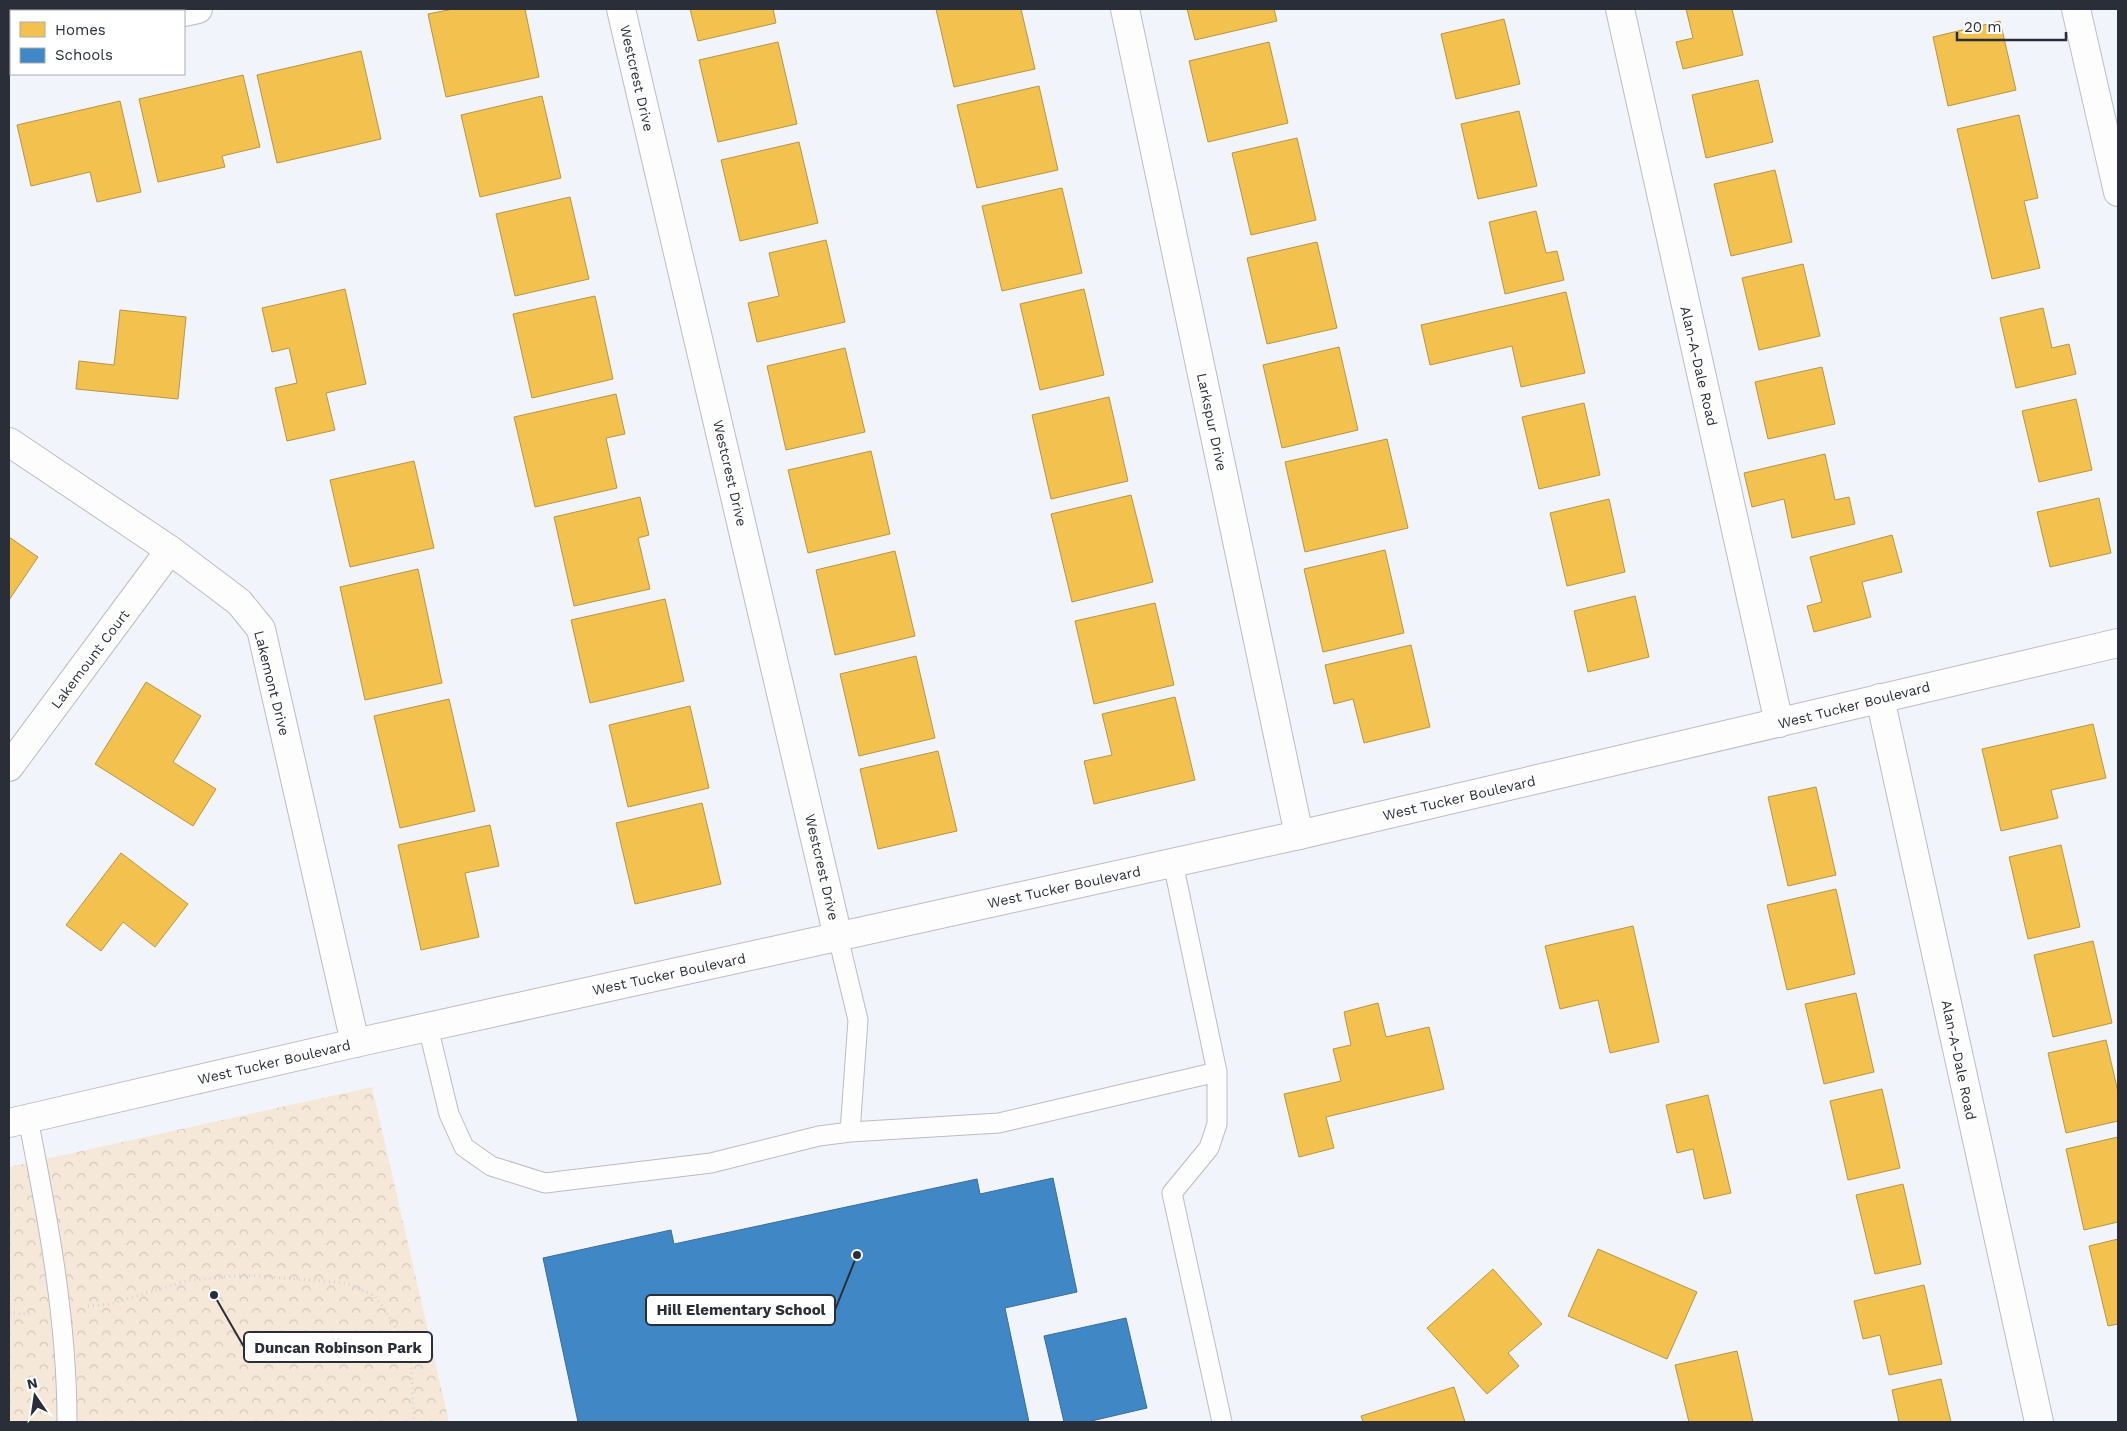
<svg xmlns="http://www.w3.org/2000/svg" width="2127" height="1431" viewBox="0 0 2127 1431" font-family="'Work Sans',sans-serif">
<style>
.park{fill:url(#park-crowns)}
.homes{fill:#f2c14e;stroke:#b69548}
.schools{fill:#3f88c5;stroke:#396d9b}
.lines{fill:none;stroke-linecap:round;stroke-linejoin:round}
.lane-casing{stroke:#b9bcc4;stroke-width:21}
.street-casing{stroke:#b9bcc4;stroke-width:30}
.secondary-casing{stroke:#b9bcc4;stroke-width:30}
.path{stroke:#d2d4d7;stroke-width:3;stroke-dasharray:1 4;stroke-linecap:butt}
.lane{stroke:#fdfdfe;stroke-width:19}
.street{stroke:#fdfdfe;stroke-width:28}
.secondary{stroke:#fdfdfe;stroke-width:28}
.labels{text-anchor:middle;stroke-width:5;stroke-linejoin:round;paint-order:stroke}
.street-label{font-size:14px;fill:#2a2e39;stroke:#fff}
.leader{fill:none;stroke:#2a2e39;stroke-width:2}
.callout-dot{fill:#2a2e39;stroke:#fff;stroke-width:2}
.callout{fill:#fff;stroke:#2a2e39;stroke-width:2}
.callout-label{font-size:15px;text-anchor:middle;font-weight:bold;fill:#2a2e39}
</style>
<defs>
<pattern id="park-crowns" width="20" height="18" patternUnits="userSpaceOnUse" patternTransform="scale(1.25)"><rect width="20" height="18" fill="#f6e8d9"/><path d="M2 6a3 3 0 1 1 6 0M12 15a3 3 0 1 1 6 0" fill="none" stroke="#d3c7bb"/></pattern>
</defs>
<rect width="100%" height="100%" fill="#f2f4fb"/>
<path class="park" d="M372 1087 449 1422H9V1167Z"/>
<path class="homes" d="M453 9H525L539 77 446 97 428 14Z
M690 9H773L776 23 698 41Z
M936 9H1021L1035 69 954 87Z
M1187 9H1274L1277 21 1195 40Z
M1686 9H1732L1743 55 1683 69 1676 42 1693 38Z
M1504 19 1520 84 1456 99 1441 34Z
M2000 21 2016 90 1948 106 1933 37Z
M778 42 797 124 718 142 699 60Z
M1269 42 1288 123 1208 142 1189 61Z
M361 51 381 139 277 163 257 75Z
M243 75 260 147 222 156 225 167 158 182 139 99Z
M1758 80 1773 142 1706 158 1692 95Z
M1039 86 1058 170 977 188 957 105Z
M542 96 561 178 480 197 461 115Z
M120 101 141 192 97 202 90 172 31 186 17 125Z
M1519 111 1537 186 1478 199 1461 124Z
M2019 115 2038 198 2024 201 2040 268 1992 279 1957 129Z
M1297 138 1316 220 1251 235 1232 153Z
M799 142 818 223 740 241 721 160Z
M1775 170 1792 242 1731 256 1714 184Z
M1062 188 1082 273 1002 291 982 206Z
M570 197 589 279 515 296 496 214Z
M1536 211 1546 253 1557 251 1564 280 1505 294 1489 222Z
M826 240 845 322 757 342 748 303 779 296 769 253Z
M1317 242 1337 328 1267 344 1247 258Z
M1803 264 1820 336 1759 350 1742 278Z
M345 289 366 384 326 393 335 430 287 441 275 388 297 383 289 348 272 352 262 308Z
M1084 289 1104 375 1040 390 1020 304Z
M1566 292 1585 373 1521 387 1512 346 1430 365 1421 325Z
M595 296 613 379 532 398 513 314Z
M2043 308 2052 348 2069 344 2076 374 2016 388 2000 318Z
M120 310 186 317 178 399 76 389 79 361 114 365Z
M1339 347 1358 430 1282 448 1263 365Z
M845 348 865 432 786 450 767 366Z
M1822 367 1835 424 1768 439 1755 382Z
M616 394 625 434 606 438 617 488 535 507 514 417Z
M1109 397 1128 481 1051 499 1032 415Z
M2076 399 2092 470 2039 482 2022 411Z
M1584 403 1600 475 1539 489 1522 417Z
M1387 439 1408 528 1305 552 1285 462Z
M871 451 890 534 808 553 788 470Z
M1825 454 1835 500 1849 497 1855 524 1792 538 1784 499 1752 507 1744 473Z
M414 461 434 548 350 567 330 480Z
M1131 495 1153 582 1072 602 1051 514Z
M640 497 649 535 638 538 650 589 574 606 554 517Z
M2099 498 2111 553 2050 567 2037 512Z
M1609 499 1625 572 1567 586 1550 513Z
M1892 535 1902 572 1862 582 1871 617 1814 632 1807 606 1822 602 1810 557Z
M9 537 38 557 9 600Z
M1385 550 1404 633 1323 652 1304 569Z
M895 551 915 636 835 655 816 570Z
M418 569 442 683 365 700 340 587Z
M1635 596 1649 657 1588 672 1574 611Z
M665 599 684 681 590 703 571 620Z
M1155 603 1174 685 1094 704 1075 621Z
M1411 645 1430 727 1364 743 1353 699 1334 704 1325 665Z
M916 656 935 738 859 756 840 674Z
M146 682 201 716 173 762 216 789 193 826 95 764Z
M1175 697 1195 780 1094 804 1084 761 1112 755 1102 714Z
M449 699 475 811 400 828 374 716Z
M690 706 709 788 628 807 609 725Z
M2093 724 2106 778 2051 790 2058 818 2001 831 1982 749Z
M938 751 957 831 878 849 860 769Z
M1816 787 1836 875 1788 886 1768 797Z
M702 803 721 884 635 904 616 823Z
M490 825 499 866 465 873 479 937 421 950 398 845Z
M2061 845 2080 927 2028 939 2009 857Z
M121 853 188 904 155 947 123 922 101 951 66 925Z
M1836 889 1855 974 1787 990 1767 905Z
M1633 926 1659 1042 1610 1053 1598 1000 1560 1009 1545 946Z
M2093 941 2112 1023 2053 1037 2034 955Z
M1856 993 1874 1072 1824 1084 1805 1004Z
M1378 1003 1386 1037 1429 1027 1444 1089 1326 1117 1334 1148 1299 1157 1284 1094 1341 1081 1333 1049 1351 1045 1344 1012Z
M2106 1040 2118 1092V1121L2066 1133 2048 1053Z
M1882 1089 1900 1168 1848 1180 1830 1101Z
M1708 1095 1731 1193 1704 1199 1693 1149 1677 1153 1666 1105Z
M2118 1137V1222L2084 1230 2066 1149Z
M1903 1184 1921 1264 1875 1274 1856 1195Z
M2118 1239V1324L2108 1326 2089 1246Z
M1598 1249 1697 1292 1667 1359 1568 1316Z
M1493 1269 1542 1324 1508 1353 1519 1366 1487 1394 1427 1328Z
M1924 1285 1942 1364 1889 1375 1880 1335 1863 1339 1854 1301Z
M1737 1351 1753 1422H1689L1675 1365Z
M1941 1379 1951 1422H1899L1892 1390Z
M1454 1387 1465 1422H1363L1361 1416Z"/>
<path class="schools" d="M1053 1178 1077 1292 1005 1308 1029 1422H578L543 1258 671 1230 674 1244 977 1179 980 1194Z
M1126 1318 1147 1408 1087 1422H1064L1044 1336Z"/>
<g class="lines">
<g class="lane-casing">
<path id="lane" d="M428 1027 449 1114 464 1147 491 1166 545 1183 711 1163 819 1136 850 1132 858 1020 838 937
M1217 1072V1124L1209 1148 1172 1193 1222 1422
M28 1119C48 1219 67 1319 67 1422
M850 1132 999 1123 1217 1072 1173 863"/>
</g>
<g class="street-casing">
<path id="street" d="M621 9 838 937
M1125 9 1299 835
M1620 9 1779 723
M2076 9 2118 192
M184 12 198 9
M9 50 11 49
M9 442 170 550 239 602 261 629 355 1043
M1880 698 2039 1422
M9 767 170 550"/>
</g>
<g class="secondary-casing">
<path id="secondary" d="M9 1123 355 1043 1299 835 2118 643"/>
</g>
<path class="path" d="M88 1306 111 1304 186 1281 212 1278 246 1275 346 1283 375 1296 395 1325 411 1363 414 1422
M9 1311 20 1314 33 1313"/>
<use href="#lane" class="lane"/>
<use href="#street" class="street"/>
<use href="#secondary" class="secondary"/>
</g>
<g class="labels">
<g class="street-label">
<text transform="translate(637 78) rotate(77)" y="5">Westcrest Drive</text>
<text transform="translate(1699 366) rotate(77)" y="5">Alan-A-Dale Road</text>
<text transform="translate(1212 422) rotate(78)" y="5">Larkspur Drive</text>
<text transform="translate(730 473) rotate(77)" y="5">Westcrest Drive</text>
<text transform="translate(90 659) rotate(-53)" y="5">Lakemount Court</text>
<text transform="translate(272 683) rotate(76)" y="5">Lakemont Drive</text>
<text transform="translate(1854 705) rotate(-14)" y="5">West Tucker Boulevard</text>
<text transform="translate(1459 798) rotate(-13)" y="5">West Tucker Boulevard</text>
<text transform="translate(822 867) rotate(77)" y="5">Westcrest Drive</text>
<text transform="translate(1064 887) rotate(-12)" y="5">West Tucker Boulevard</text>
<text transform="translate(669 974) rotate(-12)" y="5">West Tucker Boulevard</text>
<text transform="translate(1959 1060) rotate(78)" y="5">Alan-A-Dale Road</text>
<text transform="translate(274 1062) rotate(-13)" y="5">West Tucker Boulevard</text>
</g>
</g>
<path class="leader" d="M857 1255L835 1310M214 1295L244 1347"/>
<g class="callout-dot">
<circle cx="857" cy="1255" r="5"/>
<circle cx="214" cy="1295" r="5"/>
</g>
<g class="callout">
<rect x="646" y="1295" width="189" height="30" rx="5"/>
<rect x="244" y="1332" width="188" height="30" rx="5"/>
</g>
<g class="callout-label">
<text x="741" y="1315">Hill Elementary School</text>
<text x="338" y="1353">Duncan Robinson Park</text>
</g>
<rect width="2127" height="1431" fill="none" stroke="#2a2e39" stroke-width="20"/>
<rect x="10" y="10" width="175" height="65" fill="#ffffff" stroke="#aaabb0"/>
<rect x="20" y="22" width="25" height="15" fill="#f2c14e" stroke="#aaabb0"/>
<text x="55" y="35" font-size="15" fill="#2a2e39">Homes</text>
<rect x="20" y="48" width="25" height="15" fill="#3f88c5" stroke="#aaabb0"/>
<text x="55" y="60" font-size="15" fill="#2a2e39">Schools</text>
<g transform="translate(35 1396) rotate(347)" stroke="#ffffff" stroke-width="4" paint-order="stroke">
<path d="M0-4L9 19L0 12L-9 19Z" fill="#2a2e39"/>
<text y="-8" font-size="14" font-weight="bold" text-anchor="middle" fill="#2a2e39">N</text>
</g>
<path d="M1957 32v8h109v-8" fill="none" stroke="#2a2e39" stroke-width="2.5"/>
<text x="1964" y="32" font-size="15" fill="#2a2e39" stroke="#ffffff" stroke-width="4" paint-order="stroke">20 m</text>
</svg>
